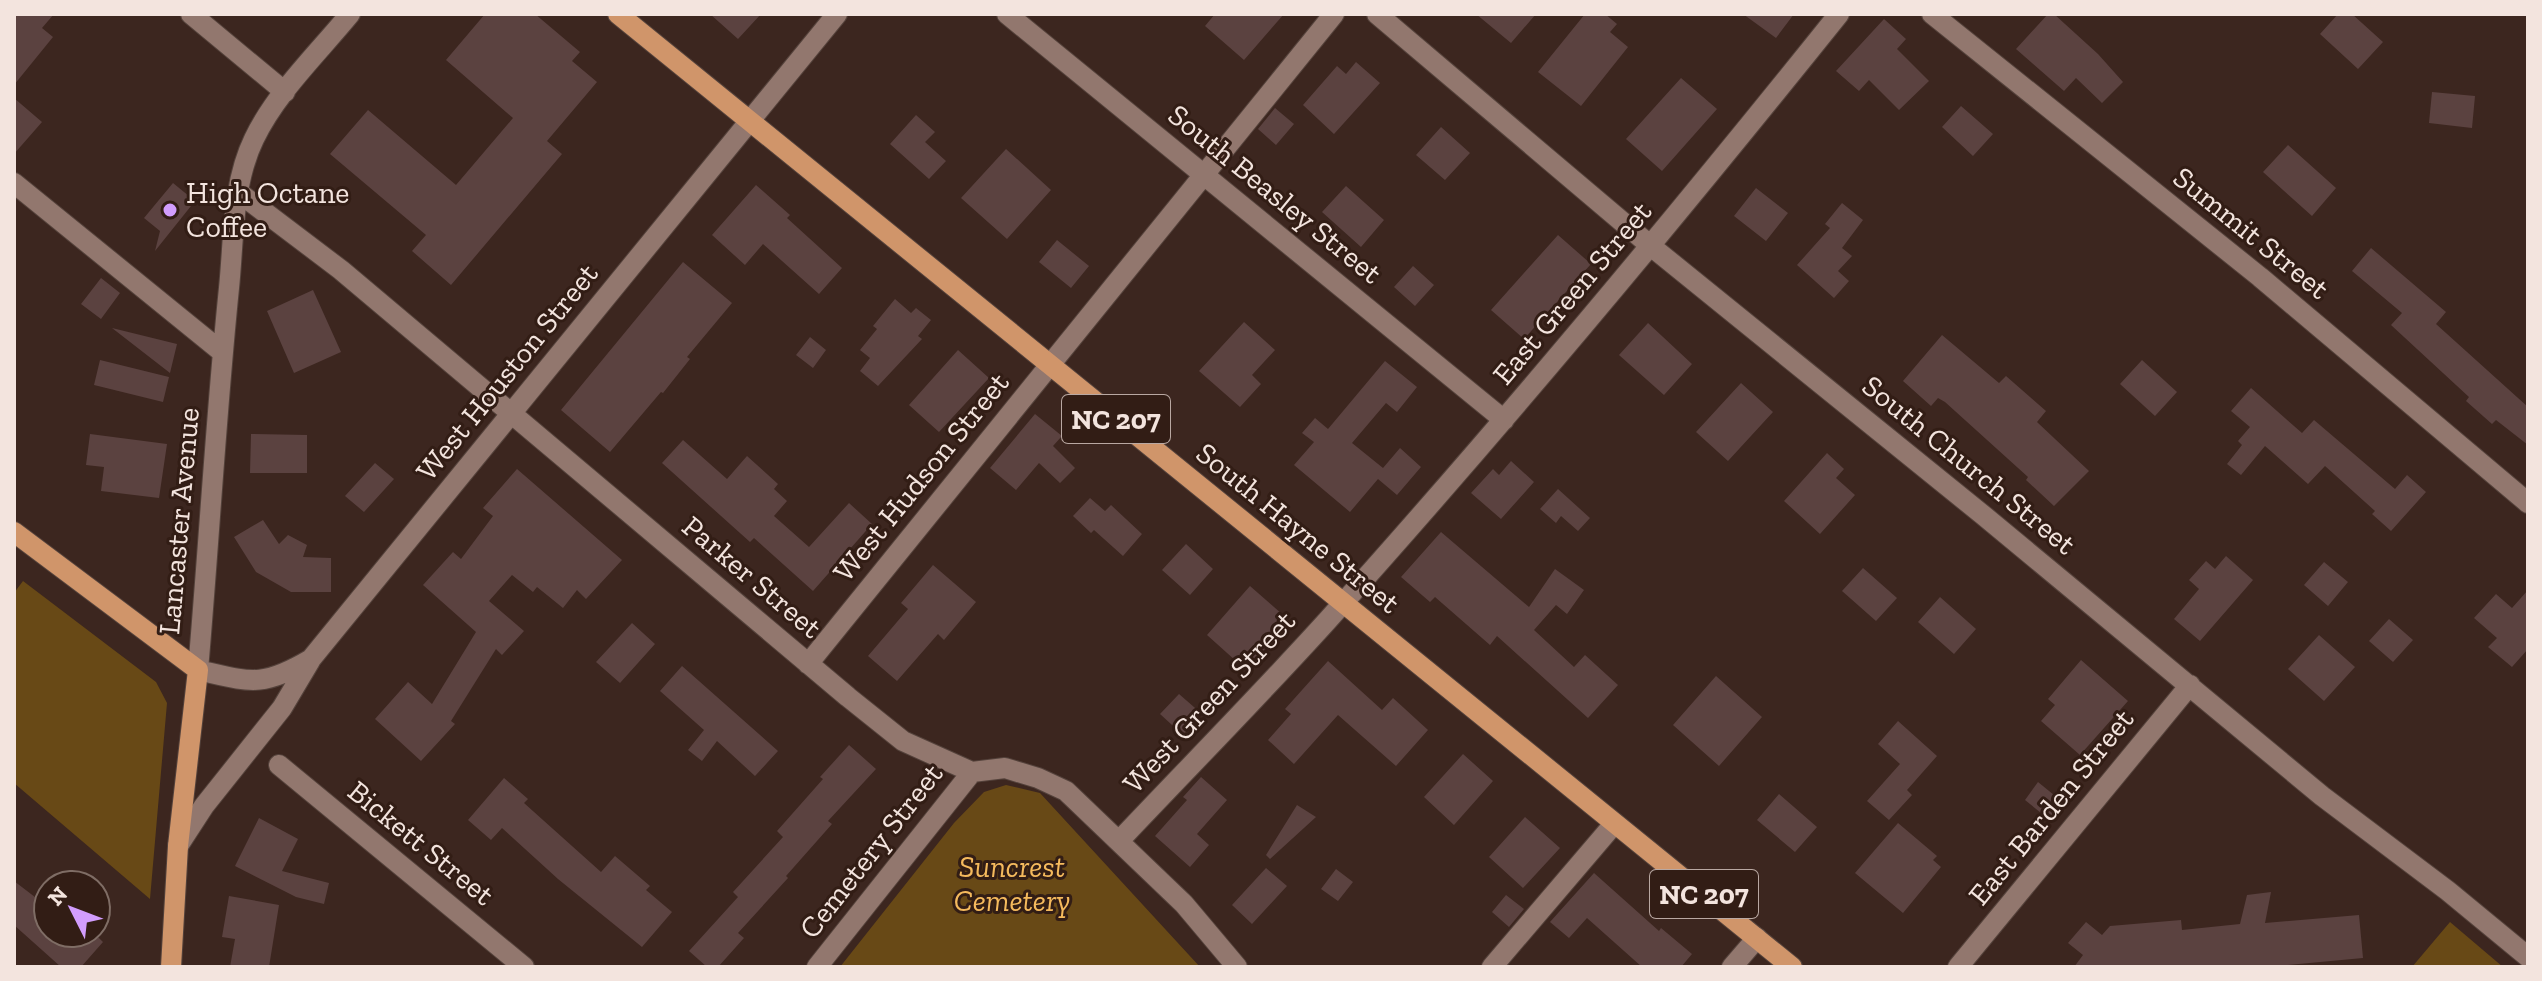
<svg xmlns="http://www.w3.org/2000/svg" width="2542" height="981" viewBox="0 0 2542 981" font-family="'Zilla Slab',serif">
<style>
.green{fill:#684916}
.building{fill:#5b4240}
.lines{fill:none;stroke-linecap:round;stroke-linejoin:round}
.minor-casing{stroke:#54423b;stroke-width:22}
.major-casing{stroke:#54423b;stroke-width:22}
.minor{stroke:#92776e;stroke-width:20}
.major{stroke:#d0956a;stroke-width:20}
.poi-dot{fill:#d29dfd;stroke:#321d15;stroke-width:3}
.labels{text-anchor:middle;stroke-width:6;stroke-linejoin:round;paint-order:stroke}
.shield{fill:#321d15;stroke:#b9a8a2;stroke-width:2}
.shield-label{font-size:28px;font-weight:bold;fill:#f3e4de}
.poi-label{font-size:30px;fill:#f3e4de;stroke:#321d15;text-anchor:start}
.street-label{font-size:30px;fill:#f3e4de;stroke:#321d15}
.park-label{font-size:30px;font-style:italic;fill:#f5ba5d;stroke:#321d15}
</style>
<rect width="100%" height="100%" fill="#3c261f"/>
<path class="green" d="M23 581 156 682 167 703 150 899 14 783V593Z
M1006 785 1040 793 1200 967H840L954 823 984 792Z
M2450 922 2503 967H2412Z"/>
<path class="building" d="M14 14H54L42 28 53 37 14 85Z
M485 14H535L580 52 572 61 597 82 547 141 562 154 451 285 412 251 426 235 330 154 368 110 456 185 513 118 446 60Z
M710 14H761L738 39Z
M1215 14H1284L1244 60 1205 26Z
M1476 14H1536L1511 43Z
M1585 14H1605L1617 24 1610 32 1628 47 1581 106 1538 72Z
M1743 14H1794L1776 38Z
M2048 14H2054L2098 54 2123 82 2102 103 2076 78 2064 91 2016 49Z
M2338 14H2352L2383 42 2358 69 2320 34Z
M1884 19 1906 39 1897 49 1929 81 1899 110 1869 80 1859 91 1836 71Z
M1356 62 1380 83 1334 134 1303 105 1337 66 1346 74Z
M1681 78 1717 109 1662 171 1626 139Z
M2432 92 2475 96 2472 128 2429 123Z
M14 98 42 122 14 154Z
M1961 106 1993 134 1973 156 1942 127Z
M1275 108 1294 124 1276 145 1258 129Z
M916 115 935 132 925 142 946 161 929 179 890 144Z
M1441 127 1470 153 1445 180 1416 155Z
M2288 145 2336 188 2312 216 2263 172Z
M1006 149 1051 190 1007 239 961 198Z
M173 183 195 201 155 251 160 231 144 218Z
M756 185 790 215 787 218 842 268 819 294 763 244 745 265 712 235Z
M1346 186 1384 220 1361 247 1322 212Z
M1756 188 1788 213 1766 241 1734 216Z
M1842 203 1863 220 1842 248 1852 256 1838 271 1849 281 1834 298 1797 265 1830 228 1825 224Z
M1558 235 1591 264 1524 339 1491 310Z
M1057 240 1089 266 1071 288 1039 262Z
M2371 248 2446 312 2436 324 2528 407V445L2496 420 2492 424 2466 401 2469 397 2391 325 2402 313 2352 271Z
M683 262 732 303 687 357 690 359 663 393 661 392 610 452 561 410Z
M1413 266 1434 285 1415 306 1394 287Z
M101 278 120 293 101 319 81 304Z
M313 290 341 352 294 373 267 311Z
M895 299 911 313 916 308 931 320 918 336 922 339 878 386 860 371 870 358 860 350 877 329 873 326Z
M1244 322 1275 350 1252 375 1261 384 1240 407 1199 371Z
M1648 323 1692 364 1664 395 1619 355Z
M112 328 177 344 170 373Z
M1942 335 1999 383 2006 376 2046 411 2037 422 2089 471 2054 506 2026 480 2028 477 1945 402 1938 398 1931 406 1903 381Z
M810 337 826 350 813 368 796 355Z
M958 350 989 378 939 432 909 405Z
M100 360 169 377 163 402 94 385Z
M2142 360 2177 392 2155 416 2120 384Z
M1385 361 1417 387 1397 412 1386 403 1352 443 1383 468 1400 448 1421 467 1397 495 1378 479 1350 512 1294 465 1314 442 1302 433 1315 418 1328 429Z
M1741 383 1773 412 1728 461 1696 432Z
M2251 388 2302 433 2314 420 2395 489 2407 475 2426 492 2391 531 2372 514 2375 511 2325 466 2308 484 2265 446 2241 475 2227 464 2242 445 2238 441 2250 427 2231 411Z
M1035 414 1062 436 1053 446 1075 468 1060 483 1039 463 1016 490 990 468Z
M90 434 167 444 159 498 101 491 104 467 86 465Z
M251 434 307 435V473H250Z
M683 440 727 479 747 456 778 484 774 489 787 501 774 516 809 547 849 503 872 524 813 591 754 538 750 542 662 463Z
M1827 453 1844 469 1836 478 1855 495 1820 534 1784 501Z
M1511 461 1534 482 1501 519 1471 493 1493 469 1499 475Z
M375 463 394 479 364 512 345 496Z
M517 469 622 560 586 599 577 590 563 608 537 587 533 592 512 575 489 601 524 631 502 655 496 649 451 721 455 724 421 761 375 719 408 682 432 704 476 632 423 585 453 552 461 559 493 516 483 508Z
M1558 489 1590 518 1578 531 1561 516 1556 523 1540 509Z
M1090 498 1105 511 1111 505 1142 534 1123 556 1094 530 1091 533 1073 516Z
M263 520 279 544 288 535 307 545 303 557 331 558V592H291L256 572 234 537Z
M1441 532 1529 607 1555 569 1584 590 1567 614 1556 605 1534 630 1574 667 1585 655 1618 685 1588 718 1497 636 1490 645 1435 597 1430 602 1401 577Z
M1186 544 1213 569 1190 595 1162 570Z
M2226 556 2253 580 2200 641 2174 619 2199 589 2189 580 2206 561 2215 569Z
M2324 562 2348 582 2328 606 2304 585Z
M933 565 976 602 944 640 938 634 897 681 868 656 908 609 901 603Z
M1863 568 1897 598 1876 621 1842 591Z
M1250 586 1290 621 1246 670 1207 635Z
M2528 590V649L2512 667 2488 647 2497 638 2474 618 2496 594 2512 608Z
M1940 597 1976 629 1954 654 1918 622Z
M2389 619 2413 640 2393 662 2369 641Z
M632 623 655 644 620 683 596 662Z
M2319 635 2355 667 2324 701 2288 669Z
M2081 660 2128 701 2080 755 2041 721 2055 705 2048 699Z
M1328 661 1382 710 1393 698 1428 730 1396 766 1338 715 1294 764 1268 740 1291 714 1285 709Z
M682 666 778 751 755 776 717 741 702 761 688 750 704 730 660 691Z
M1716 676 1762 717 1719 766 1673 725Z
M1179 694 1202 714 1183 735 1160 714Z
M1898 721 1937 756 1907 790 1912 795 1889 820 1867 801 1900 764 1878 744Z
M849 745 876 769 828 821 832 824 786 876 788 878 738 933 744 938 718 967H707L689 951 738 897 733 892 783 837 777 831 823 779 820 777Z
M1463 754 1493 781 1454 825 1424 797Z
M1201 777 1227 800 1197 834 1209 845 1190 867 1155 836 1187 800 1183 797Z
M504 778 528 799 524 803 601 872 615 856 650 886 646 890 672 912 642 947 558 879 502 828 491 840 468 820Z
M2038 782 2065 804 2051 821 2025 800Z
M1779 794 1817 827 1795 852 1757 820Z
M1297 805 1316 817 1270 859 1266 855Z
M1525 817 1560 848 1523 888 1489 857Z
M259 818 298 839 282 871 329 883 324 904 296 897 235 866Z
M1898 823 1937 856 1933 860 1941 867 1903 913 1855 873Z
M1266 868 1287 886 1252 924 1232 905Z
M1336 869 1353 882 1338 901 1321 889Z
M1594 873 1659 931 1661 928 1692 954 1681 967H1642L1587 918 1569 938 1550 922Z
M14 881 48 907V933H94L103 942 81 967H61L14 925Z
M2271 892 2265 923 2359 915 2363 958 2288 965V967H2074L2083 955 2068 943 2086 922 2102 935 2110 926 2181 920 2182 930 2240 924 2247 895Z
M1506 895 1524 909 1509 927 1492 912Z
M229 896 279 905 269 967H230L235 939 222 937Z"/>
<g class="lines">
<g class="minor-casing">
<path id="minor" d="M191 14 285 92
M350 14C318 53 276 93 254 139 232 184 234 239 229 288 216 415 209 543 198 670 251 682 262 688 311 659L837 14
M1007 14 1504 420
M1377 14 1652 247 1983 515 2322 796 2448 891 2528 957
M1932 14 2260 277 2528 503
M14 183 222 352
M238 192 341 270 848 697 903 741 972 772 1005 768 1038 778 1066 791 1184 904 1237 967
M808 664 1334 14
M279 765 524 967
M1119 841C1188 768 1259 696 1327 621 1504 424 1673 221 1839 14
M178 846 204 806 282 708 310 661
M817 967 972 772
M1492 967 1614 824
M1732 967 1757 938
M1958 967 2190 685"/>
</g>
<g class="major-casing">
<path id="major" d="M618 14 1792 967
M14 532 198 670 178 846 171 967"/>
</g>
<use href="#minor" class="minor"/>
<use href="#major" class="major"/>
</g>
<circle class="poi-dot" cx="170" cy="210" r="8"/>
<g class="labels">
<g class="shield">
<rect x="1062" y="395" width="108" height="48" rx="6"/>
<rect x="1650" y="870" width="108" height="48" rx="6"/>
</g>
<g class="shield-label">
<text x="1116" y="429">NC 207</text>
<text x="1704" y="904">NC 207</text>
</g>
<g class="poi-label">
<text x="186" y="203">High Octane<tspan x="186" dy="34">Coffee</tspan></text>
</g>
<g class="street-label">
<text transform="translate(1275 194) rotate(39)" y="10">South Beasley Street</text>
<text transform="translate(2251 233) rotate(39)" y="10">Summit Street</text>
<text transform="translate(1572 293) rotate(-50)" y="10">East Green Street</text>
<text transform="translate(507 372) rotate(-51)" y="10">West Houston Street</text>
<text transform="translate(1969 465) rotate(39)" y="10">South Church Street</text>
<text transform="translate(921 477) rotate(-51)" y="10">West Hudson Street</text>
<text transform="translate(179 521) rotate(-85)" y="10">Lancaster Avenue</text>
<text transform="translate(1298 528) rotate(39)" y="10">South Hayne Street</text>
<text transform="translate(752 577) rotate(40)" y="10">Parker Street</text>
<text transform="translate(1209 702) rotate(-47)" y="10">West Green Street</text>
<text transform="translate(2051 807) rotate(-51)" y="10">East Barden Street</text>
<text transform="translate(421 843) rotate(39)" y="10">Bickett Street</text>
<text transform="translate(871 851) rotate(-52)" y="10">Cemetery Street</text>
</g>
<g class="park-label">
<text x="1012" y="877">Suncrest<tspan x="1012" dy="34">Cemetery</tspan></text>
</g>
</g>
<rect width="2542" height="981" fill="none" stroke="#f3e4de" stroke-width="32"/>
<g transform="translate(72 909) rotate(312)"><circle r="38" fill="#321d15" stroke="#7f6d65" stroke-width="2"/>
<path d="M0-6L14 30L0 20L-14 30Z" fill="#d29dfd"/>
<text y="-12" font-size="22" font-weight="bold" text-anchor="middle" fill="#f3e4de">N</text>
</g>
</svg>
